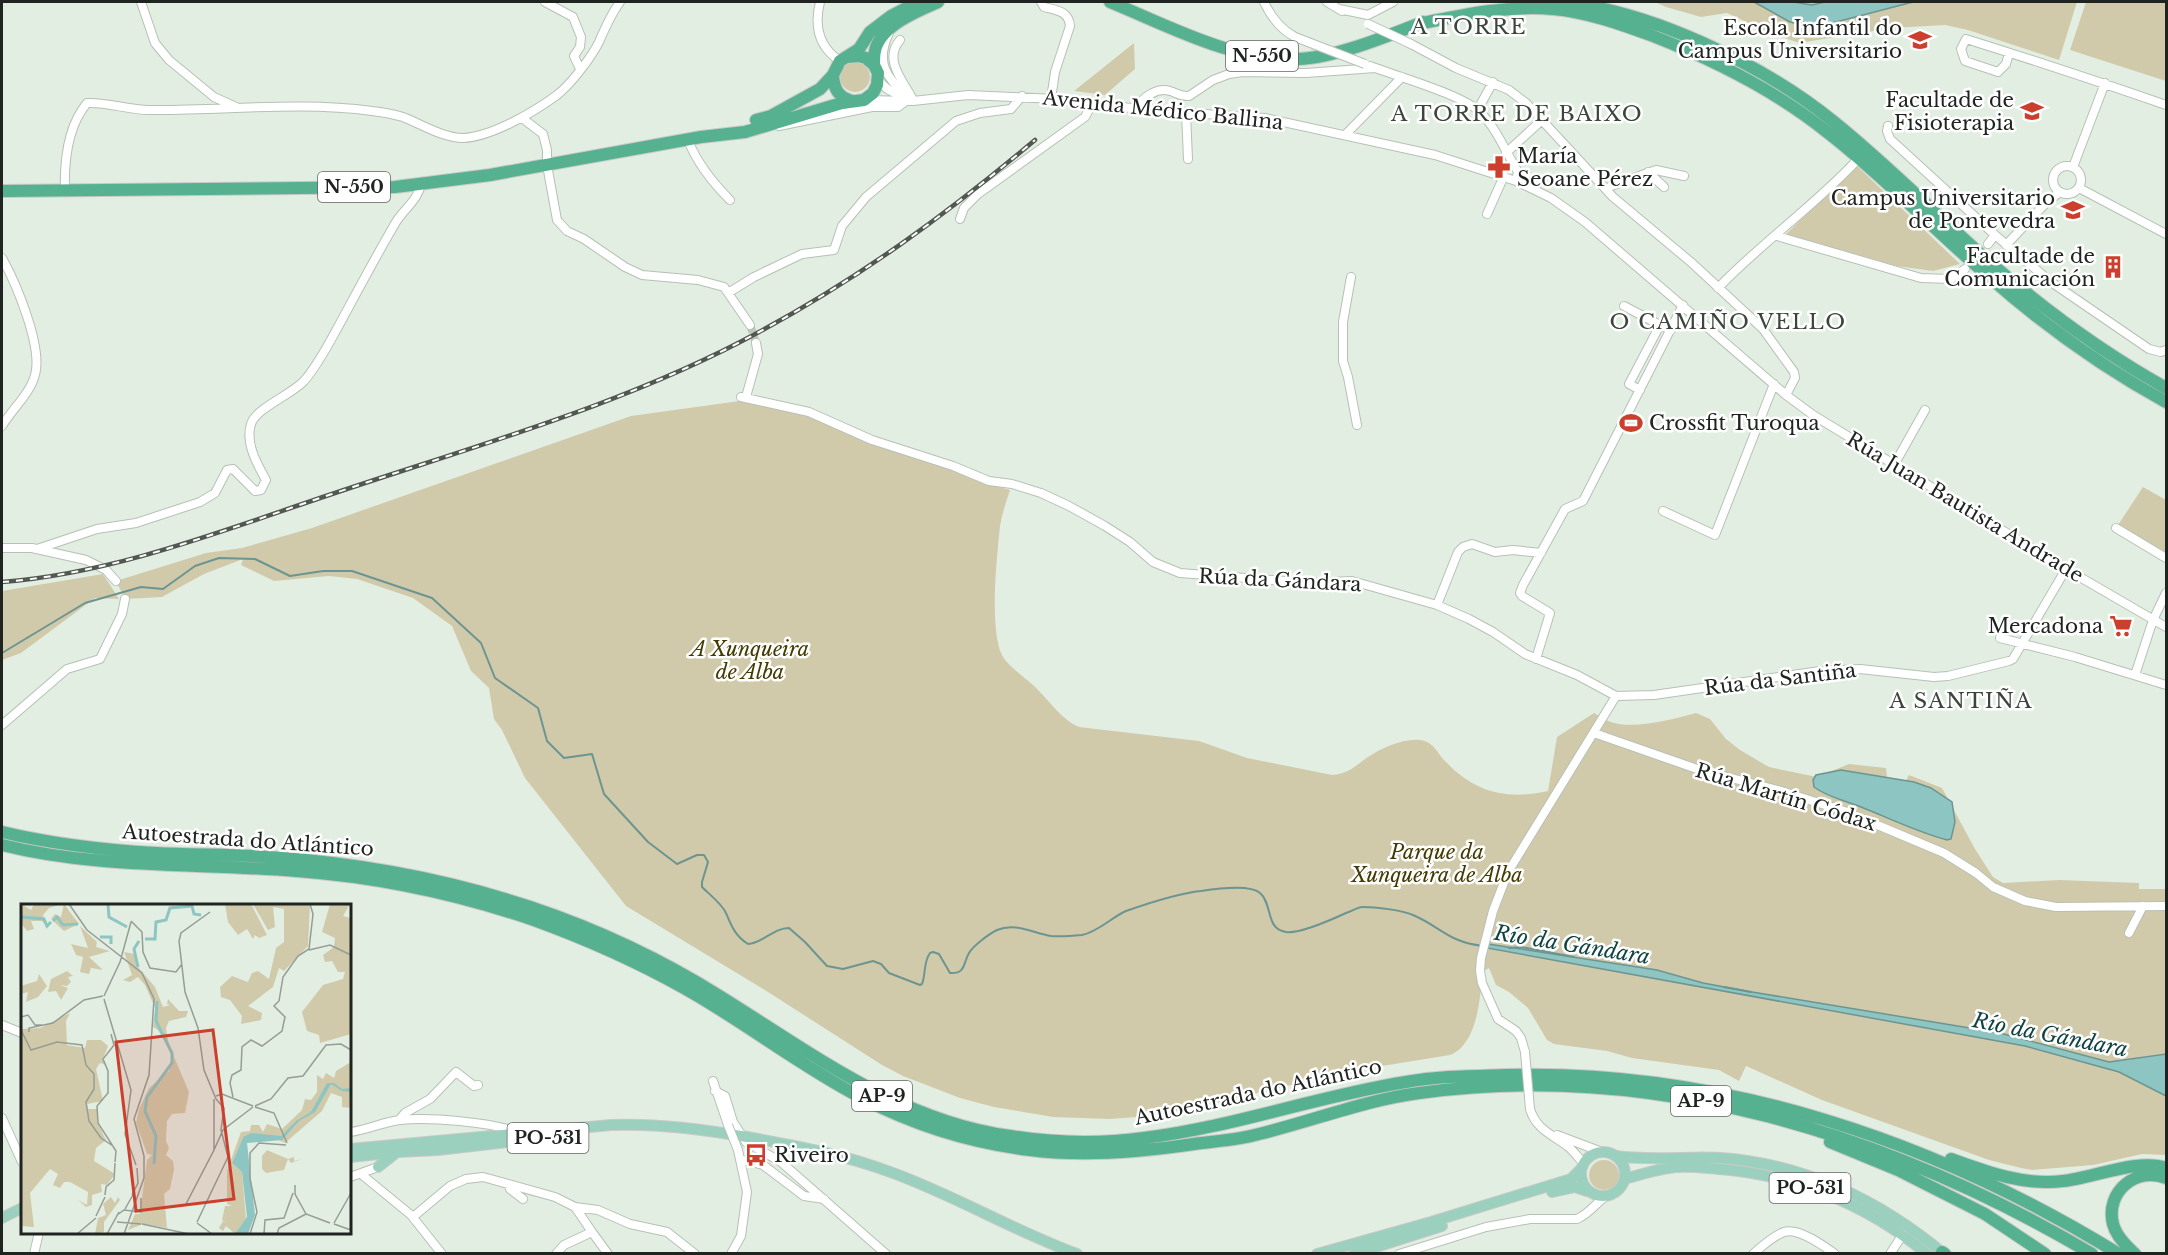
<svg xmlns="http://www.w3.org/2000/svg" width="2168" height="1255" viewBox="0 0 2168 1255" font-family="'Libre Baskerville',serif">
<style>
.green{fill:#d0caab}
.water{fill:#8cc5c2;stroke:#6c9591;stroke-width:1.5}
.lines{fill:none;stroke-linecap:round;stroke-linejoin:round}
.stream{stroke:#6c9591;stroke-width:2}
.minor-tunnel{stroke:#bcc6bc;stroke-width:8;stroke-dasharray:8 4;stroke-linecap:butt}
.minor-casing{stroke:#b6c1b6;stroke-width:10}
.major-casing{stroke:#c9cac9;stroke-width:12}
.highway-casing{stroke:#c9cac9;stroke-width:14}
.minor{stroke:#fff;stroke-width:8}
.major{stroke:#9ad0bd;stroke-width:10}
.highway{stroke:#56b191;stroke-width:12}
.rail-casing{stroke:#515751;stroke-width:4.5}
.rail{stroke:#fff;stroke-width:2;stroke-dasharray:7;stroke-linecap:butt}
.minor-bridge-casing{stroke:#b6c1b6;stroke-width:10;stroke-linecap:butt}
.minor-bridge{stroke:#fff;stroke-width:8}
.labels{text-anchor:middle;stroke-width:5;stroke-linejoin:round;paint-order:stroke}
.shield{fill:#fff;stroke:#636663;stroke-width:1.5}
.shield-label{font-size:18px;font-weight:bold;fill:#202420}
.poi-label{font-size:20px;fill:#202420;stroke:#fff;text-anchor:end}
.street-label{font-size:20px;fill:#202420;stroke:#fff}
.park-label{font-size:20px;font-style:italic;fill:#443b02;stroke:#fff}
.neighbourhood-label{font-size:21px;letter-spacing:1.5px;fill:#3c453c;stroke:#fff}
.water-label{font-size:21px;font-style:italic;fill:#104442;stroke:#fff}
.inset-river{fill:none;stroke:#8cc5c2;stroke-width:3}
.inset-road{fill:none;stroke:#959d95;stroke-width:1.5}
.view{fill:#cb3f2c;fill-opacity:0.15;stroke:#cb3f2c;stroke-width:3}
.inset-edge{fill:none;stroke:#202420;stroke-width:3}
</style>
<rect width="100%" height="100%" fill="#e3eee3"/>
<path class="green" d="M1655 2H2077L2059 60 1968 30 1945 25 1892 28 1799 43 1768 32 1727 13 1701 17 1666 7Z
M2086 2H2166V81L2070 50Z
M1134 43 1135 69 1105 95 1074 91Z
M840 77a15 15 0 1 1 30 0a15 15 0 1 1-30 0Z
M1857 166 1960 264 1933 271 1897 266 1786 234Z
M747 400 784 408 788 412 803 414 911 452 989 484 1010 490C1006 502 1002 514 1000 526 997 556 989 629 1002 655 1007 666 1029 680 1038 690 1051 703 1062 720 1079 727L1199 741 1247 758 1332 775C1348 774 1355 766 1368 757 1381 748 1404 738 1420 740 1435 742 1437 754 1447 763 1476 793 1508 800 1548 791L1557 737 1594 713C1600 716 1605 720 1611 722 1634 730 1674 719 1696 713L1710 719 1726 739 1740 750 1769 767 1817 777 1849 764 1886 768 1888 787H1902L1909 775 1942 788 1975 849 1993 877 2003 883 2059 880 2139 883V889H2166V1155L2142 1154 2093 1165 2032 1170 2021 1168 1989 1160 1822 1100 1746 1066 1739 1081 1719 1070 1632 1058 1607 1051 1554 1044 1547 1040 1528 1008 1509 992 1496 985 1489 968 1482 972C1481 997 1477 1045 1450 1055L1345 1072 1204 1106 1137 1117 1109 1119 1053 1117 994 1107 960 1098 903 1076 882 1065 768 992 626 906 525 778 502 730 494 719 489 688 471 671 452 626 413 598 357 579 329 576 274 581 241 565 243 559 204 574 162 597 125 599 116 581 206 553 242 548 312 528 631 416Z
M2143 487 2166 500V558L2116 528Z
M103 574 119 599 95 598 21 653 2 660V591Z
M1589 1175a15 15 0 1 1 30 0a15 15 0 1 1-30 0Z"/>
<path class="water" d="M1754 2H1793L1812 5 1825 2H1913L1813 28 1790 22Z
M1841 770 1914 782 1931 788 1952 802 1955 822 1951 839 1947 840C1917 832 1889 818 1861 807 1844 800 1829 798 1814 787L1813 780 1816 775Z
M1488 944 1657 970 1703 983 1752 992 2000 1033 2109 1062 2166 1054V1096L2119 1072 2025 1046 1487 948Z"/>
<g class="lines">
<path class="stream" d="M2 653 85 603 141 587 163 589 195 566 219 558 255 559 290 576 323 571H352L432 598 481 643 495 678 538 708 547 741 564 758 592 754 604 794 648 842 677 864 697 855H704L708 862 702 882V887C709 894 722 904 726 913 731 925 735 936 748 944 763 943 773 928 789 928L805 942 827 966 843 969 873 961 881 964 889 973 920 985 922 984C926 974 923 963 930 953L933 952 939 954 950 973C966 974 963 963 969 953 974 945 989 934 997 930 1015 922 1033 933 1051 936 1061 937 1072 936 1082 935 1098 932 1112 917 1126 911 1146 904 1181 893 1201 891 1214 889 1250 884 1260 893 1273 904 1265 929 1286 932 1300 934 1333 919 1346 913 1352 911 1358 907 1363 907 1375 907 1402 910 1413 915 1441 927 1448 942 1483 946
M1509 948 1521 947 1574 957
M1724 987 1751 992"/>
<path class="minor-tunnel" d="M750 325 756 343"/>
<g class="minor-casing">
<path id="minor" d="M141 2 155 43 169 60 214 97 236 107
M545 2 573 17 581 37 580 47 574 56 580 69
M820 2C814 26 819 47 840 61
M1041 2 1044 7C1056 10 1069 11 1070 26L1055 72 1051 99
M1264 2C1271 17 1280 29 1295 37
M1327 2 1342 11
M1339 9 1368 15 1393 2
M889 33C875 62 886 78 908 97
M900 40C883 59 903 81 912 98
M1411 44 1456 68 1509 90 1526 103 1613 197 1692 263 1763 329 1794 372 1795 378 1786 395
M2009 53 2006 64 1998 72 1965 61 1961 49 1966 39C2033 60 2100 82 2166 105
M1370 66C1396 76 1464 95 1481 113 1497 129 1506 153 1518 172L1516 181
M878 78C884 89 893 93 904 96
M865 100 913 101 968 95 1058 99
M1100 105 1174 112 1265 118 1435 155 1516 181 1551 198 1585 222 1786 395 1813 415 2066 569 2166 627
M1137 108C1142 97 1158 87 1170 91 1177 93 1181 97 1189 96L1213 80 1229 74 1243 72 1306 73 1375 68
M1478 109 1493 82
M1186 113 1188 159
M522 118 543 134 547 150V165L557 220 567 231 584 239 625 267 642 275 698 280 724 287 750 325
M779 126 872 107H898L906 101
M1888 126 1887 131 1890 139 1995 235 2051 282 2149 349 2161 352 2166 350
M1345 135 1402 77
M688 140C697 163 712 182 730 200
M1506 153 1543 119
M2053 180a14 14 0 1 1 28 0a14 14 0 1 1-28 0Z
M2073 167 2105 83
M1648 172 1664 187
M1611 186 1656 170 1684 176
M2079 188 2166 234
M65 191C64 162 68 126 87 103 108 102 128 110 149 110 223 111 298 101 372 111 382 112 393 114 403 117 421 124 443 138 463 138 491 137 534 112 557 95 571 84 591 58 599 42 605 28 611 14 620 2
M1487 214 1504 176
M960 219 964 208 978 194 1085 117 1092 104
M1777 236 1921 278 1951 279 1965 269
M1988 244 1995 235
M2006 245 2045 204 2060 192
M2 258C16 283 43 347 35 375 30 394 12 409 2 426
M1351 277 1343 322V361L1348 377 1357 425
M1718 288C1762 242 1816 205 1859 158
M728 293 754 277 802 254 834 250 842 226 866 197 956 121 980 113 1011 109 1022 96
M1624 306 1660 325
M1640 390 1629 384 1660 325 1671 330
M741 397 809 412 872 440 953 466 989 481 1012 484 1041 493 1069 506 1105 526 1130 542 1153 562 1180 573 1311 583 1352 581 1437 605 1469 619 1493 632 1525 654 1577 675 1616 696 1654 695 1820 671 1860 669 1934 677 1948 676 2009 661 2013 659 2066 569
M746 397 758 354 756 343
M1894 465 1925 410
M1663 511 1715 535 1774 384
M2116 528 2166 558
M2 548H32L86 560 106 570 116 581
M37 549 97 529 136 523 200 502 215 493 227 470 233 469 255 491 261 490 266 480C257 464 245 443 251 424 256 408 291 395 304 381 318 365 328 345 338 327 357 292 376 256 396 222 404 209 418 200 421 184
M1437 605 1458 552 1463 547 1472 544 1495 552 1513 550 1541 553
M2000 638 2075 657 2166 685
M1536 659 1550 613 1522 596 1520 593 1523 585 1565 509 1583 501 1683 305
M2135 675 2153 620 2166 593
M2 725 67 669 100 659 122 614 125 599
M1594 733 1700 770 1778 790 1844 811 1944 853 1976 873 1993 887 2025 901 2056 907 2166 906
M2129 933 2143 906
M2 1025 22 1033
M1525 1052 1521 1038 1516 1031 1498 1019 1482 983 1480 971 1481 958 1493 911 1508 872 1616 696
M713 1081 728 1125
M715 1091 725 1096 733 1122 746 1142 781 1162 886 1254
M1530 1109C1536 1129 1551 1134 1566 1145 1573 1150 1578 1157 1583 1163
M2 1118 22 1162
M399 1120 405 1113 430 1099 456 1072 474 1086 478 1085
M350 1132C367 1130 383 1122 400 1120 430 1117 490 1122 517 1132
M1557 1135 1602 1152
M740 1159 763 1165 804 1196 824 1199
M361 1174 411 1215 442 1254
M350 1177 378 1167
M509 1185 510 1189 523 1199
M413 1217 450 1186 466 1179 483 1177 555 1197 575 1207
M592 1232 608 1254
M34 1254 39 1232
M556 1254 564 1245 592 1232 575 1207 598 1210 630 1224 667 1232 695 1254
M731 1254 741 1236 747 1192 738 1150
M1399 1254 1486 1227 1530 1219H1577C1589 1214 1596 1203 1606 1196
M1753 1254C1762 1246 1773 1236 1784 1232 1798 1227 1824 1246 1835 1254
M1890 1254 1903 1234"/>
</g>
<g class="major-casing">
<path id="major" d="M350 1149 611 1125C657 1123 702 1129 747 1137 797 1146 846 1155 893 1173 956 1196 1014 1231 1077 1254
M1581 1174a22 22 0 1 1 44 0a22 22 0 1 1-44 0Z
M1616 1156C1651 1161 1686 1156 1721 1158 1805 1164 1881 1201 1944 1254
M350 1157 398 1152 438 1150 525 1140
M378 1167 397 1152
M1625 1179C1642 1174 1660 1168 1678 1167 1692 1166 1705 1168 1719 1169 1796 1175 1868 1205 1927 1254
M1552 1192 1575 1187 1587 1191
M2 1218 22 1208
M1317 1254 1431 1222 1571 1179 1581 1169
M1354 1254 1442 1226"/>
</g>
<g class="highway-casing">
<path id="highway" d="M1110 2C1169 26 1232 61 1297 59 1334 58 1388 36 1423 22
M1554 2C1645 7 1764 65 1834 122 1890 167 1939 218 1993 265 2046 311 2105 354 2166 388
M1418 24C1462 15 1508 5 1553 9 1587 12 1621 24 1653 36 1714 60 1776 91 1827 132 1883 175 1932 228 1986 274 2041 323 2102 367 2166 402
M874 65C874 61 874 55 875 51 880 26 917 11 938 2
M833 75C834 89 838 97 852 101
M756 120 771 116 820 89 833 75 840 61 859 49 870 32 891 16 918 2
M2 191 395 187 490 175 701 137 745 132 842 103 864 100 873 93 877 85 878 73 874 65 866 58 859 56 847 57
M2 832C52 844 104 850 156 853 193 855 231 854 268 857 359 863 443 878 530 907 596 929 662 960 721 997 813 1054 900 1121 1010 1136 1054 1143 1100 1144 1144 1138 1233 1127 1318 1096 1406 1082 1439 1076 1473 1076 1506 1075 1723 1069 1935 1141 2119 1254
M2 845C98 869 198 863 297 871 378 877 458 894 534 920 586 939 636 961 684 988 745 1022 800 1066 862 1098 914 1125 971 1143 1030 1150 1084 1157 1140 1152 1194 1144 1216 1141 1238 1140 1259 1134 1313 1121 1365 1100 1419 1093 1655 1060 1891 1135 2092 1254
M1830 1142 1898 1170 1985 1214 2045 1254
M1951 1159C1987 1172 2024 1186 2063 1181 2093 1178 2138 1158 2166 1168
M1942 1252 1945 1254
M2135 1254C2126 1246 2116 1236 2113 1224 2105 1192 2136 1166 2166 1178"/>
</g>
<use href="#minor" class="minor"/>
<use href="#major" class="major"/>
<use href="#highway" class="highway"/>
<g class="rail-casing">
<path id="rail" d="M2 582C116 573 224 530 332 494 474 446 627 404 759 332 861 277 947 214 1035 140"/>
</g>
<use href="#rail" class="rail"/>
<g class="minor-bridge-casing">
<path id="minor-bridge" d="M1368 24 1411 44
M1295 37 1365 64
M1058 99 1100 105
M1525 1052 1530 1109
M728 1125 738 1150"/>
</g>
<use href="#minor-bridge" class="minor-bridge"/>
</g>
<defs>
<g id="school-bare" transform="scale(1.8)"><path d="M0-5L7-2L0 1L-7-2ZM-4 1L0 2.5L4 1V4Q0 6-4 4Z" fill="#cb3f2c" stroke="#fff" stroke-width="2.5" paint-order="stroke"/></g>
<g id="university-bare" transform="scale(1.8)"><path d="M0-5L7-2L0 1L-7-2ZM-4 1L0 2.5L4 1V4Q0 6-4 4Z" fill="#cb3f2c" stroke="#fff" stroke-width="2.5" paint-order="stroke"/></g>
<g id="pharmacy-bare" transform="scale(1.8)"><path d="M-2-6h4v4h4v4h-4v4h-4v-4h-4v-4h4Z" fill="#cb3f2c" stroke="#fff" stroke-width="2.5" paint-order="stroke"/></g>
<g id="building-bare" transform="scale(1.8)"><path d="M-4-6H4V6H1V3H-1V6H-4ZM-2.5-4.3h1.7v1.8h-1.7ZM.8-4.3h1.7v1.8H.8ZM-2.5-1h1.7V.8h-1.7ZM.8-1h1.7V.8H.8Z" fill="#cb3f2c" stroke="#fff" stroke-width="2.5" paint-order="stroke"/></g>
<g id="stadium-bare" transform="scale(1.8)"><path d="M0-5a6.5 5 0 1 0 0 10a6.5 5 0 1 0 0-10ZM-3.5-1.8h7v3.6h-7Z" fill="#cb3f2c" stroke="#fff" stroke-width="2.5" paint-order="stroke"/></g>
<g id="supermarket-bare" transform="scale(1.8)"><path d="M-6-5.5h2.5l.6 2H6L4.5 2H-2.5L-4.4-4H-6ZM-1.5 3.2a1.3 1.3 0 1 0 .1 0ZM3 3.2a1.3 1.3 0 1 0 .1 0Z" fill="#cb3f2c" stroke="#fff" stroke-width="2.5" paint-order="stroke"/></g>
<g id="bus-bare" transform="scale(1.8)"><path d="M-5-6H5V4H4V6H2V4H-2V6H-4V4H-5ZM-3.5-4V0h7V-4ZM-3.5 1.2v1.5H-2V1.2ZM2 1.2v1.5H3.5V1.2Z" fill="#cb3f2c" stroke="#fff" stroke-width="2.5" paint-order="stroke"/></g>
</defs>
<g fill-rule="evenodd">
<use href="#school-bare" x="1920" y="40"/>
<use href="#university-bare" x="2032" y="111"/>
<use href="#pharmacy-bare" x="1499" y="167"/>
<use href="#university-bare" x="2073" y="210"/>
<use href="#building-bare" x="2113" y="267"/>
<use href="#stadium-bare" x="1631" y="423"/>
<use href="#supermarket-bare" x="2121" y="626"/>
<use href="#bus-bare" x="756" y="1155"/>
</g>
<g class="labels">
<g class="shield">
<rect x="1226" y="41" width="72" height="30" rx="4.5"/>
<rect x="318" y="172" width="72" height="30" rx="4.5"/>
<rect x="852" y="1081" width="60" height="30" rx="4.5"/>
<rect x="1671" y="1086" width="60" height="30" rx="4.5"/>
<rect x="507.5" y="1123" width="81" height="30" rx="4.5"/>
<rect x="1769.5" y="1173" width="81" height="30" rx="4.5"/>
</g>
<g class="shield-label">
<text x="1262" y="62">N-550</text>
<text x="354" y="193">N-550</text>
<text x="882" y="1102">AP-9</text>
<text x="1701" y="1107">AP-9</text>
<text x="548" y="1144">PO-531</text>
<text x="1810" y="1194">PO-531</text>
</g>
<g class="poi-label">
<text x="1902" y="35">Escola Infantil do<tspan x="1902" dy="23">Campus Universitario</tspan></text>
<text x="2014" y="107">Facultade de<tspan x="2014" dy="23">Fisioterapia</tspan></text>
<text x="1517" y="163" text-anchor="start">María<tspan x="1517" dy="23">Seoane Pérez</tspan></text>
<text x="2055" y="205">Campus Universitario<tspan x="2055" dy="23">de Pontevedra</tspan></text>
<text x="2095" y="263">Facultade de<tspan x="2095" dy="23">Comunicación</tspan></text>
<text x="1649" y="430" text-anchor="start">Crossfit Turoqua</text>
<text x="2103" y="633">Mercadona</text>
<text x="774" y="1162" text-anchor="start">Riveiro</text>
</g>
<g class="street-label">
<text transform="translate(1163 110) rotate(6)" y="7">Avenida Médico Ballina</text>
<text transform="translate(1965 507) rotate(31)" y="7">Rúa Juan Bautista Andrade</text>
<text transform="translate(1280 580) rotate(3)" y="7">Rúa da Gándara</text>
<text transform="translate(1780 679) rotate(-7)" y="7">Rúa da Santiña</text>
<text transform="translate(1786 797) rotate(17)" y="7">Rúa Martín Códax</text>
<text transform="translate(248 840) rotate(4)" y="7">Autoestrada do Atlántico</text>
<text transform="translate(1258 1092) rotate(-12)" y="7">Autoestrada do Atlántico</text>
</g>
<g class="park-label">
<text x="750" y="656">A Xunqueira<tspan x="750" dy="23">de Alba</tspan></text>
<text x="1437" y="859">Parque da<tspan x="1437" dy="23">Xunqueira de Alba</tspan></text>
</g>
<g class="neighbourhood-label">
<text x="1469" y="34">A TORRE</text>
<text x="1517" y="121">A TORRE DE BAIXO</text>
<text x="1728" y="329">O CAMIÑO VELLO</text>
<text x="1961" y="708">A SANTIÑA</text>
</g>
<g class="water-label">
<text transform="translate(1572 945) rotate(9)" y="7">Río da Gándara</text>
<text transform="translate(2050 1035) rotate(11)" y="7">Río da Gándara</text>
</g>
</g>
<g transform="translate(21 904)">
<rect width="330" height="330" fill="#e3eee3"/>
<path d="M0 0 10 6 13 0 38 1 28 4 22 11 25 22 21 17H10L13 25 6 27 0 19ZM43 0 58 20 43 27 30 15 34 10 40 13ZM204 0H230L246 31 238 34 234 31 232 35 226 25 217 31 207 18ZM232 0H289L287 42 263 67 258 64 252 83 227 102 241 109 240 116 220 120 221 112 209 96 200 93 199 83 211 72 227 78 231 69 237 67 248 75 255 44 263 38V5L252 3 254 23 247 26ZM309 0H329L322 12 330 14V130L299 139 298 131 286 127 281 108 302 81 322 75 324 68H317L311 57 304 58 302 51 313 43 314 34 301 28ZM59 22 76 38 75 43 89 47 68 53 82 66 70 64 68 70 59 68 62 53 55 51 50 40 67 44ZM103 48 114 50 117 63 134 83 142 103 149 101 146 100 147 95 158 107H167L165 113 148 117 145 124 148 141 168 188 164 209 151 210 146 217 145 237 148 244 145 251 152 257 153 265 149 285 143 290 146 324 122 320 107 326 114 310H119L126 256 131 251 126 250 115 219 118 205 128 184 148 167 151 150 137 126 132 123 134 104 124 81 117 73 109 78 102 76 111 71ZM46 67 52 72 47 73 50 78 46 82 39 81 47 84 40 96 35 87 27 88 30 75ZM18 70 26 82 17 93 5 98 7 88 0 90V82L16 77ZM49 109 45 117 46 141 64 144 66 136H80L87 142 82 155 85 161 79 159 75 165 82 197 66 200 67 205H76V218L85 236 75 244 73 257 94 270 86 281 80 280 81 288 71 291V301L65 303 57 296 66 301 67 288 49 278H43L39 284 32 281 37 270 29 265 9 289 13 323 0 322V125L19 124ZM330 158V204L321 203V193L310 189 301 207 264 239 247 231H224L211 259 221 268 225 315 214 330 205 322 202 327 198 324 202 317 206 319 201 316 204 302H211L206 300V267L220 228 229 227 230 221H238L242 228 246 220 261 225 281 206 284 195 290 196 296 188V171L302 175 305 169 313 174 315 167ZM246 246 267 255 273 253V257L281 255 270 259 267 255 263 266 245 269 241 265V252ZM90 293 94 299 97 293 99 296 83 318V328L74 330 77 314 85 311 82 300Z" fill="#d0caab"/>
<path d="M306 179H313L321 185 330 184V188L321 187 310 180 294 208 278 217 261 236 226 239 234 311 227 330H214L226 313 221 268 211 259 223 232 231 229 260 232 275 217 290 208Z" fill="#8cc5c2"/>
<path class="inset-river" d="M87 0 88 13 106 23M0 13 23 15 26 22 30 18M32 17 36 13 42 21 57 20M79 33H90V40M124 35H134L135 18 145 16 149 4 171 2 173 10 180 11M117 63 113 45 118 37M133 260 135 232 124 207 126 193 151 159V149L135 117 136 97"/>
<path class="inset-road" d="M48 0 66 26 121 69 133 95 128 171 113 215 123 252V274L103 330M189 8 160 29 158 37 164 88 177 124 183 166 195 195M110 17 121 28 122 48 129 64 155 68 161 60M288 46 309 41 330 51M83 92 99 58 110 18M83 95 110 186 104 230 115 261M0 113 7 111 14 121H21M0 126 10 146 36 138 61 141 65 161 73 170V185L65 198 68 217 80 234 92 242M8 128V124L32 119 63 96 82 92M90 130 93 141 82 155 87 167V189L76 202 77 219 95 247 94 258M195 192 201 190 232 202M212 193 209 179 211 171 220 166 221 143 230 136 241 142 261 127 264 113 253 102 258 97 262 73 277 52 288 45 292 10 289 0M234 202 250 195 267 174 282 172 305 141 320 140 330 146M234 203 253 209 266 239M193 246 202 226 232 203M274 281V290L285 310 309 319M84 291 85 283 93 276 94 259M111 291 117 279 116 264M165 300 193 246V195M104 305 113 289M96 311 103 306 120 308V294M75 312 84 293M96 318 120 320M176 318 207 253 200 226 203 204 195 195M176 319 191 330M313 319 330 289M121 320 168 330M313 320 330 326M56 330 75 314M86 330 98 308M229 330 236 308 229 275V249L238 239 265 241M243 330 244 316 263 314 272 289M256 330 258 324 285 310"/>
<path class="view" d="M192 126 213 295 115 307 95 138Z"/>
<rect width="330" height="330" class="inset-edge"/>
</g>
<rect width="2168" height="1255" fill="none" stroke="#202420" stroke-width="6"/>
</svg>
